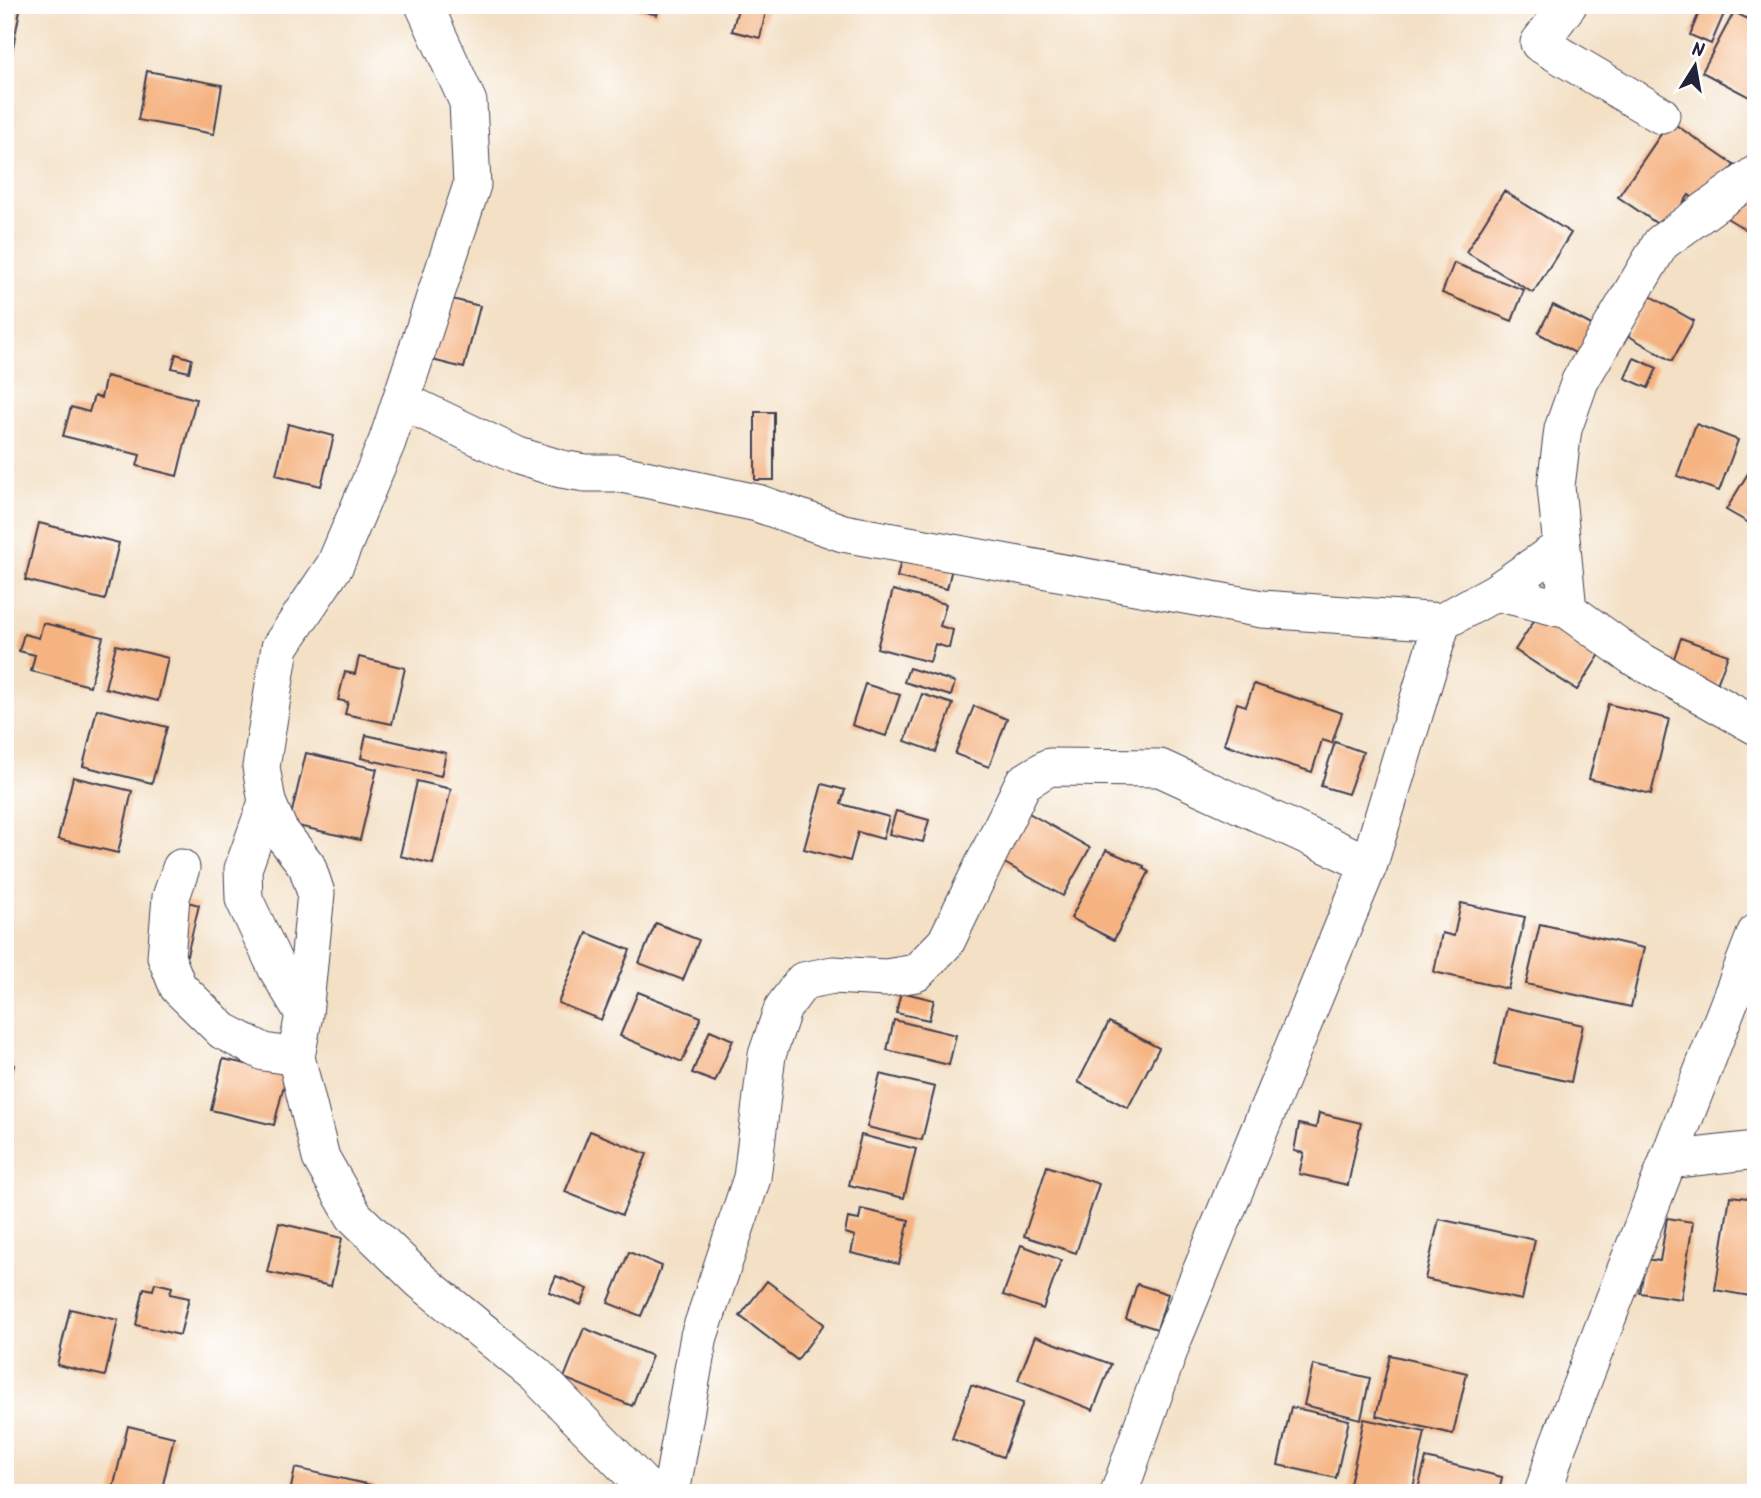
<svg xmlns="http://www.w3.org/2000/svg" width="1761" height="1498" viewBox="0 0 1761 1498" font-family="Kalam,sans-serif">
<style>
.building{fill:#f5b381}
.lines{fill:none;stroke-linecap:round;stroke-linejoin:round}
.street-casing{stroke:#413e50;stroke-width:39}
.street{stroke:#fff;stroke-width:37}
</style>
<rect width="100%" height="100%" fill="#fff"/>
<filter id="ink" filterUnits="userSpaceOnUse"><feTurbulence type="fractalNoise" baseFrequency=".0143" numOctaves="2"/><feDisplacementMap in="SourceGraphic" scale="14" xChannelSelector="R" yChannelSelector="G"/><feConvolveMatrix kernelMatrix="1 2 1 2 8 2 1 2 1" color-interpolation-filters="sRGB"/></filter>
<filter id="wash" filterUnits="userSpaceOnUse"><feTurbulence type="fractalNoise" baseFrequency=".00686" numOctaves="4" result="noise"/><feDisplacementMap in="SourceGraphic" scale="28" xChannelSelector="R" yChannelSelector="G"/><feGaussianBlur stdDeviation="1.57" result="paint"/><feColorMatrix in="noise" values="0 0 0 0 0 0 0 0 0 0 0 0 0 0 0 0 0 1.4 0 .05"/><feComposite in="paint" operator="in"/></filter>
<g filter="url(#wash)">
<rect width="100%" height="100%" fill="#f3e0c5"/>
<g id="blocks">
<path class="building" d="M620 5H660L657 15Z
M739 5 767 7 760 38 732 31Z
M1702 5 1727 7 1711 44 1690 35Z
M5 7 20 10 10 63H5Z
M1734 12 1756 23V94L1753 99 1702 72Z
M147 71 222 85 214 134 138 120Z
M1670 121 1734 165 1705 207 1689 195 1665 229 1618 197Z
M1504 191 1571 233 1533 293 1466 252Z
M1740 193 1756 203V223L1750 232 1725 217Z
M1454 263 1524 290 1512 321 1442 293Z
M1650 296 1694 321 1672 361 1627 335Z
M448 298 480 306 464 368 432 360Z
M1553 305 1603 331 1588 360 1538 333Z
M176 354 192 359 189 372 172 368Z
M1634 358 1657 368 1648 388 1625 378Z
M106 376 196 399 177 476 137 466 140 455 63 436 71 407 89 412 94 396 101 398Z
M755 412H774V480H755Z
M288 424 334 436 321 486 276 475Z
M1696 424 1738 440 1719 491 1677 476Z
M1756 460V527L1726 510Z
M39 523 119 543 105 600 25 580Z
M904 549 954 560 947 589 897 577Z
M893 590 946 604 940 626 953 630 949 648 935 644 930 662 877 648Z
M1545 604 1606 645 1577 690 1515 650Z
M43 623 103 637 90 686 31 671 35 655 19 651 24 634 39 638Z
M1681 638 1728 655 1714 692 1668 675Z
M116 645 168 658 158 701 105 688Z
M359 657 405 668 392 724 345 714 348 702 338 700 345 672 355 674Z
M909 668 955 682 951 696 904 682Z
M865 684 900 695 886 736 852 725Z
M1254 684 1342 713 1332 743 1322 740 1312 772 1224 744 1237 703 1246 706Z
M922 694 953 704 936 752 905 741Z
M1608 704 1669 719 1651 794 1589 779Z
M974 706 1007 719 989 767 955 754Z
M97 709 167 727 152 783 83 766Z
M366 735 446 753 441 776 361 758Z
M1335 742 1363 752 1348 794 1321 786Z
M306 753 377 769 360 840 289 824Z
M73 777 132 791 118 853 58 839Z
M417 781 451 789 433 864 400 856Z
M822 784 845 790 841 804 889 817 883 839 858 832 850 861 804 849Z
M896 811 929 820 923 842 889 834Z
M1027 812 1090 848 1063 896 999 860Z
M1106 850 1144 866 1143 868 1149 872 1114 940 1071 918Z
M180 900 199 905 187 955 169 950Z
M1461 903 1525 917 1508 989 1434 972 1442 933 1454 936Z
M656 923 699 940 683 980 639 963Z
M1540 924 1644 948 1631 1007 1526 984Z
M587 933 630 950 601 1020 558 1003Z
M638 992 701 1017 682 1062 620 1036Z
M901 992 934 1000 929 1020 896 1013Z
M1507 1008 1583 1025 1571 1082 1494 1065Z
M894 1020 956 1035 949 1065 887 1050Z
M1109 1022 1159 1048 1128 1108 1078 1082Z
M710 1030 733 1040 715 1082 692 1073Z
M223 1059 287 1073 274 1125 211 1110Z
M5 1063 14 1065 6 1099H5Z
M880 1074 935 1087 922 1140 867 1127Z
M1319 1113 1361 1123 1348 1185 1299 1174 1304 1153 1294 1151 1299 1124 1316 1128Z
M590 1131 647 1154 622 1215 565 1192Z
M861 1135 916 1149 904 1198 849 1185Z
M1047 1166 1099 1184 1076 1253 1024 1236Z
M1730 1196 1756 1199V1297L1715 1290Z
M861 1209 909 1220 899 1264 851 1253 855 1236 845 1233 848 1218 859 1220Z
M1667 1218 1693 1222 1681 1299 1640 1293 1646 1259 1660 1261Z
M1439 1219 1535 1240 1522 1300 1425 1279Z
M279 1223 342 1238 331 1286 267 1272Z
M1021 1245 1061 1260 1043 1309 1003 1295Z
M629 1252 662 1266 641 1316 608 1303Z
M556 1276 588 1289 581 1305 549 1292Z
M767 1281 824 1324 797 1360 740 1316Z
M155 1283 172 1287 170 1294 189 1298 180 1335 136 1325 144 1288 153 1290Z
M1137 1284 1168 1294 1157 1329 1126 1319Z
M70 1309 118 1320 105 1376 57 1365Z
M584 1328 652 1356 632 1406 564 1378Z
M1035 1336 1111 1364 1093 1410 1018 1380Z
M1390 1355 1467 1373 1453 1434 1376 1416Z
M1313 1365 1370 1378 1361 1419 1304 1405Z
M971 1385 1023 1403 1003 1457 952 1439Z
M1291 1407 1349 1420 1336 1478 1278 1465Z
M1364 1419 1425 1432 1412 1493H1348Z
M128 1426 174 1437 161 1493H112Z
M1426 1458 1502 1477 1499 1493H1417Z
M295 1468 375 1486 373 1493H290Z"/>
</g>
</g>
<g filter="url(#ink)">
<use href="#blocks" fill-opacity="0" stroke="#413e50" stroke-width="2"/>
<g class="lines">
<g class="street-casing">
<path id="street" d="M424 5 468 102 472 185 387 442 335 565 280 647 261 767 267 802 279 830 307 866 316 893 304 1014 296 1057 321 1158 354 1216 421 1281 536 1375 651 1493
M1568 5 1539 43 1661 115
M401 400 518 456 561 469 585 473H617L757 503 843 533 1262 609 1442 622
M1496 592 1561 547
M1568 610 1556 486 1563 429 1580 381 1661 243 1756 174
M267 802 243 869 244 899 277 969 304 1014
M181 868 171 897 166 957 178 987 223 1031 264 1052 296 1057
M1668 1160 1756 1150
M671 1493 699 1336 752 1178 767 1055 783 1008 803 981 833 975 886 978 916 973 946 942 1023 783 1049 767 1160 768 1369 864
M1119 1493 1172 1342 1369 864 1442 622 1496 592 1568 610 1632 656 1756 726
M1543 1493 1558 1445 1756 933"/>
</g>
<use href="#street" class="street"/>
</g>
</g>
<rect width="1761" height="1498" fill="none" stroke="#fff" stroke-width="28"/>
<g transform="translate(1695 66) rotate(11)" stroke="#ffffff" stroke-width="5" paint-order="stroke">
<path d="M0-5L12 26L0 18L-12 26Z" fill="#22223b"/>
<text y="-10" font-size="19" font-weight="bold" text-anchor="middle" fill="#22223b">N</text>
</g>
</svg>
